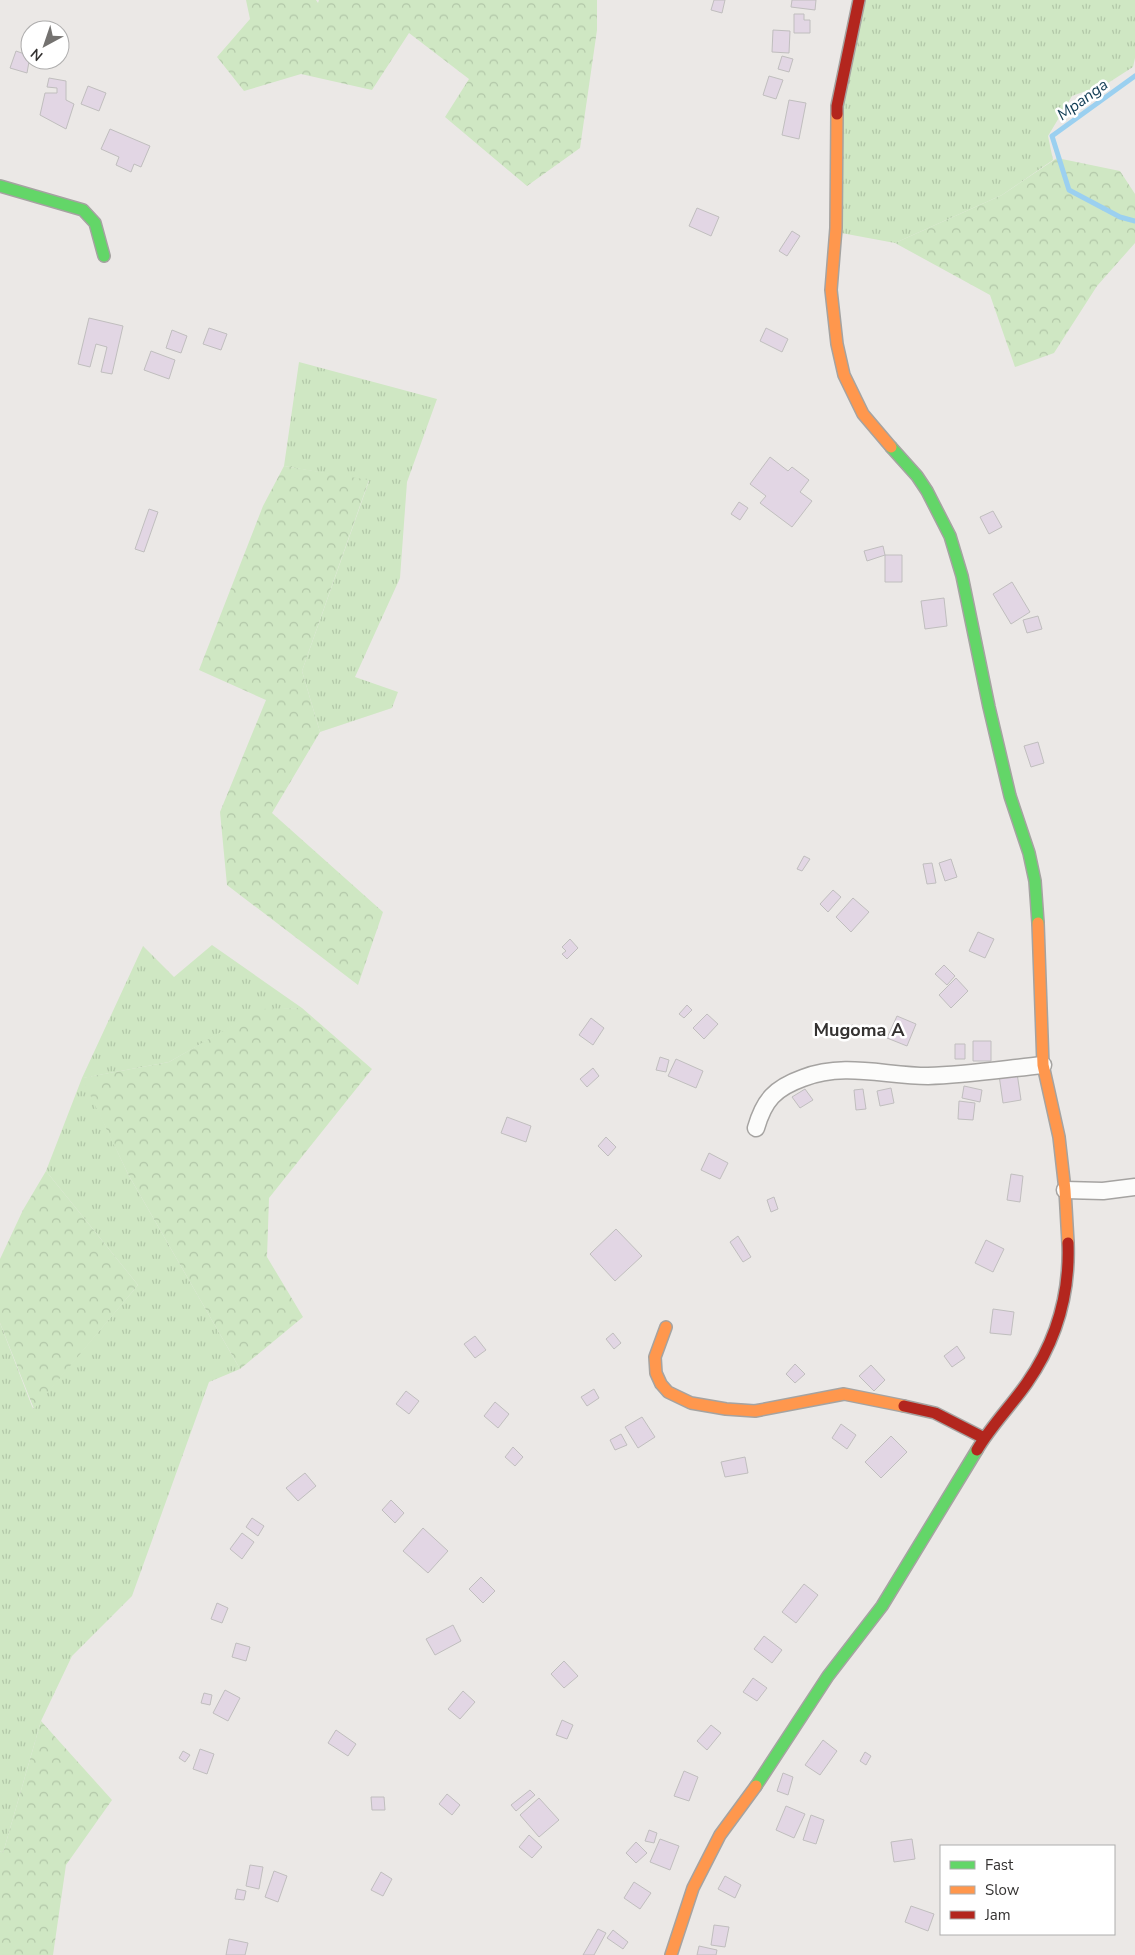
<svg xmlns="http://www.w3.org/2000/svg" width="1135" height="1955" viewBox="0 0 1135 1955" font-family="'Nunito Sans',sans-serif">
<style>
.grass{fill:url(#grass-tufts)}
.forest{fill:url(#forest-crowns)}
.lines{fill:none;stroke-linecap:round;stroke-linejoin:round}
.stream{stroke:#9bd0f0;stroke-width:5}
.building{fill:#e2d6e4;stroke:#c0bebe}
.street-casing{stroke:#a5a3a1;stroke-width:19}
.fast-casing{stroke:#a5a3a1;stroke-width:14}
.slow-casing{stroke:#a5a3a1;stroke-width:14}
.jam-casing{stroke:#a5a3a1;stroke-width:14}
.street{stroke:#fcfcfb;stroke-width:16}
.fast{stroke:#63d668;stroke-width:11}
.slow{stroke:#ff974d;stroke-width:11}
.jam{stroke:#b3261e;stroke-width:11}
.labels{text-anchor:middle;stroke-width:5;stroke-linejoin:round;paint-order:stroke}
.water-label{font-size:16px;font-style:italic;fill:#0f3b53;stroke:#fff}
.quarter-label{font-size:18px;font-weight:bold;fill:#343231;stroke:#fff}
</style>
<defs>
<pattern id="grass-tufts" width="24" height="20" patternUnits="userSpaceOnUse" patternTransform="scale(1.25)"><rect width="24" height="20" fill="#cfe7c3"/><path d="M3 7l-1-3M5 7V3M7 7l1-3M15 17l-1-3M17 17v-4M19 17l1-3" fill="none" stroke="#b2c7a8"/></pattern>
<pattern id="forest-crowns" width="20" height="18" patternUnits="userSpaceOnUse" patternTransform="scale(1.25)"><rect width="20" height="18" fill="#cfe7c3"/><path d="M2 6a3 3 0 1 1 6 0M12 15a3 3 0 1 1 6 0" fill="none" stroke="#b2c7a8"/></pattern>
</defs>
<rect width="100%" height="100%" fill="#ebe8e6"/>
<path class="grass" d="M862 0H1135V58L1133 67 1108 83 1072 96 1048 136 1053 160 1002 195 895 243 836 232 837 116Z
M299 362 437 399 407 482 400 578 355 677 398 692 392 708 320 732 302 671 369 481 284 466Z
M212 945 302 1008 261 1010 169 1062 83 1078 128 1174 240 1369 209 1382 132 1596 72 1656 41 1721 3 1853 0 1851V1323L33 1409 138 1285 46 1171 82 1078 143 946 174 977Z"/>
<path class="forest" d="M246 0H316L318 3 319 0H597V30L580 148 527 186 445 117 469 79 409 33 372 90 301 74 244 91 217 57 250 19Z
M1057 158 1120 171 1135 194V243L1097 286 1054 353 1015 367 990 295 895 243 1002 195Z
M284 466 369 480 302 671 320 732 272 813 383 912 358 985 227 885 220 812 266 700 199 670 263 506Z
M302 1008 372 1069 269 1198 267 1257 303 1317 240 1369 128 1174 82 1078 169 1062 261 1009Z
M46 1171 138 1285 34 1409 0 1323V1259L23 1210Z
M41 1721 112 1800 66 1865 53 1955H0V1851L3 1853Z"/>
<g class="lines">
<path class="stream" d="M1135 76 1052 136 1069 190 1120 217 1135 221"/>
</g>
<path class="building" d="M714 0H725L722 13 711 10Z
M792 0H816L815 10 791 7Z
M794 14H804V20H810V33H794Z
M773 30 790 31 789 53 772 52Z
M16 51 30 56 27 73 10 68Z
M782 56 793 59 789 72 778 69Z
M769 76 783 80 776 99 763 95Z
M49 78 66 81V100L74 104 66 129 40 115 45 93H57V88L47 87Z
M88 86 106 93 99 111 81 104Z
M789 100 806 103 799 139 782 135Z
M110 129 150 146 141 167 134 164 131 172 116 165 119 157 101 149Z
M697 208 719 217 711 236 689 226Z
M792 231 800 236 787 256 779 251Z
M89 318 123 326 112 374 101 372 107 347 96 344 90 367 78 364Z
M209 328 227 334 221 350 203 344Z
M766 328 788 339 782 352 760 341Z
M172 330 187 336 181 353 166 348Z
M151 351 175 360 169 379 144 370Z
M770 457 788 471 792 467 809 480 800 492 812 501 792 527 760 503 766 496 750 484Z
M739 502 748 508 740 520 731 514Z
M149 509 158 512 144 552 135 549Z
M993 511 1002 527 989 534 980 517Z
M883 546 885 555 867 561 864 551Z
M885 555H902V582H885Z
M1012 582 1030 612 1011 624 993 594Z
M944 598 947 626 925 629 921 601Z
M1038 616 1042 629 1027 633 1023 620Z
M1038 742 1044 763 1031 767 1024 746Z
M804 856 810 859 802 871 797 869Z
M951 859 957 877 945 881 939 863Z
M932 863 936 883 927 884 923 864Z
M833 890 841 897 828 912 820 904Z
M853 898 869 912 851 932 836 917Z
M978 932 994 939 985 958 969 951Z
M570 939 578 948 567 959 562 954 566 951 562 947Z
M944 965 955 976 947 985 935 974Z
M956 978 968 991 951 1008 939 995Z
M687 1005 692 1010 684 1018 679 1014Z
M707 1014 718 1024 704 1039 693 1028Z
M897 1016 916 1024 907 1046 887 1038Z
M591 1018 604 1028 593 1045 579 1035Z
M853 1025 855 1033 845 1036 842 1028Z
M973 1041H991V1061H973Z
M955 1044H965V1059H955Z
M660 1057 669 1060 666 1072 656 1070Z
M676 1059 703 1071 696 1088 668 1076Z
M593 1068 599 1076 587 1087 580 1079Z
M1017 1073 1021 1100 1003 1103 999 1075Z
M964 1086 982 1090 980 1102 962 1098Z
M891 1088 894 1103 880 1106 877 1091Z
M805 1089 813 1100 800 1108 792 1097Z
M863 1089 866 1109 856 1110 854 1090Z
M959 1101 975 1103 973 1120 958 1119Z
M507 1117 531 1126 526 1142 501 1133Z
M606 1137 616 1147 608 1156 598 1146Z
M709 1153 728 1163 720 1179 701 1170Z
M1011 1174 1023 1176 1020 1202 1007 1200Z
M774 1197 778 1209 771 1212 767 1200Z
M616 1229 642 1256 615 1281 590 1254Z
M738 1236 751 1257 743 1262 730 1242Z
M986 1240 1004 1249 993 1272 975 1263Z
M993 1309 1014 1312 1011 1335 990 1333Z
M613 1333 621 1343 614 1349 606 1339Z
M475 1336 486 1350 475 1358 464 1344Z
M957 1346 965 1358 952 1367 944 1356Z
M795 1364 805 1374 795 1383 786 1374Z
M871 1365 885 1380 874 1391 859 1376Z
M594 1389 599 1398 587 1406 581 1397Z
M406 1391 419 1401 409 1414 396 1404Z
M495 1402 509 1414 498 1428 484 1416Z
M642 1417 655 1437 638 1448 625 1427Z
M841 1424 856 1435 847 1449 832 1438Z
M621 1434 627 1445 615 1450 610 1440Z
M891 1436 907 1452 881 1478 865 1462Z
M513 1447 523 1457 515 1466 505 1457Z
M745 1457 748 1473 725 1477 721 1462Z
M305 1473 316 1486 298 1501 286 1488Z
M391 1500 404 1513 395 1523 382 1510Z
M252 1518 264 1526 258 1536 246 1527Z
M423 1528 448 1551 428 1573 403 1551Z
M242 1533 254 1542 242 1559 230 1549Z
M481 1577 495 1591 483 1603 469 1589Z
M804 1584 818 1595 796 1623 782 1612Z
M217 1603 228 1608 222 1623 211 1619Z
M453 1625 461 1641 435 1655 426 1639Z
M764 1636 782 1650 772 1663 754 1649Z
M236 1643 250 1647 246 1661 232 1657Z
M564 1661 578 1676 564 1688 551 1674Z
M753 1678 767 1688 757 1701 743 1692Z
M225 1690 240 1698 228 1721 213 1713Z
M463 1691 475 1702 460 1719 448 1709Z
M204 1693 212 1695 210 1705 201 1703Z
M562 1720 573 1725 567 1739 556 1735Z
M711 1725 721 1733 707 1750 697 1741Z
M336 1730 356 1744 348 1756 328 1743Z
M823 1740 837 1751 820 1775 805 1765Z
M200 1749 214 1754 207 1774 193 1769Z
M183 1751 190 1755 185 1762 179 1758Z
M865 1752 871 1756 866 1765 860 1761Z
M684 1771 698 1777 689 1801 674 1796Z
M783 1773 793 1777 788 1795 777 1791Z
M530 1790 535 1795 516 1811 511 1805Z
M447 1794 460 1805 452 1815 439 1804Z
M371 1797H384L385 1810H372Z
M539 1798 559 1820 539 1837 520 1815Z
M786 1806 805 1814 794 1838 776 1830Z
M811 1815 824 1820 816 1844 803 1840Z
M649 1830 657 1833 654 1843 645 1841Z
M529 1835 542 1847 532 1858 519 1847Z
M660 1839 679 1846 670 1870 650 1862Z
M912 1839 915 1859 894 1862 891 1842Z
M636 1842 647 1853 636 1863 626 1853Z
M250 1865 263 1867 259 1889 246 1886Z
M274 1871 287 1876 278 1902 265 1897Z
M381 1872 392 1879 383 1896 371 1890Z
M725 1876 741 1885 735 1898 718 1889Z
M634 1882 651 1893 640 1909 624 1898Z
M237 1889 246 1891 244 1900 235 1899Z
M911 1906 934 1914 928 1931 905 1922Z
M714 1925 729 1927 725 1947 711 1945Z
M598 1929 606 1933 594 1955H583Z
M613 1930 628 1942 623 1949 607 1938Z
M229 1939 248 1943 245 1955H226Z
M699 1946 717 1950 716 1955H697Z"/>
<g class="lines">
<g class="street-casing">
<path id="street" d="M756 1128C764 1100 775 1088 803 1078 845 1062 885 1076 928 1076 966 1075 1004 1069 1043 1065
M1065 1190 1103 1191 1135 1187"/>
</g>
<g class="fast-casing">
<path id="fast" d="M0 186 83 210 95 223 104 256
M891 447 917 476 927 491 950 536 962 576 989 707 1010 796 1029 853 1035 881 1038 923
M756 1786 828 1676 882 1606 977 1450"/>
</g>
<g class="slow-casing">
<path id="slow" d="M837 114 836 228 831 290 837 344 844 375 863 414 891 447
M1038 923 1043 1065 1059 1137 1065 1190 1068 1243
M666 1327 655 1357 656 1373 661 1384 668 1392 691 1403 726 1409 755 1411 844 1394 904 1406
M671 1955 693 1888 720 1835 756 1786"/>
</g>
<g class="jam-casing">
<path id="jam" d="M837 114V106L859 0
M904 1406 935 1413 984 1438
M977 1450C991 1426 1011 1406 1027 1383 1057 1340 1070 1295 1068 1243"/>
</g>
<use href="#street" class="street"/>
<use href="#fast" class="fast"/>
<use href="#slow" class="slow"/>
<use href="#jam" class="jam"/>
</g>
<g class="labels">
<g class="water-label">
<text transform="translate(1082 99) rotate(-36)" y="6">Mpanga</text>
</g>
<g class="quarter-label">
<text x="859" y="1036">Mugoma A</text>
</g>
</g>
<rect x="940" y="1845" width="175" height="90" fill="#ffffff" stroke="#aeadad"/>
<rect x="950" y="1861" width="25" height="8" fill="#63d668" stroke="#aeadad"/>
<text x="985" y="1870" font-size="15" fill="#343231">Fast</text>
<rect x="950" y="1886" width="25" height="8" fill="#ff974d" stroke="#aeadad"/>
<text x="985" y="1895" font-size="15" fill="#343231">Slow</text>
<rect x="950" y="1911" width="25" height="8" fill="#b3261e" stroke="#aeadad"/>
<text x="985" y="1920" font-size="15" fill="#343231">Jam</text>
<g transform="translate(45 45) rotate(220)"><circle r="24" fill="#ffffff" stroke="#aeadad"/>
<path d="M0-4L9 19L0 12L-9 19Z" fill="#747270"/>
<text y="-8" font-size="14" font-weight="bold" text-anchor="middle" fill="#343231">N</text>
</g>
</svg>
